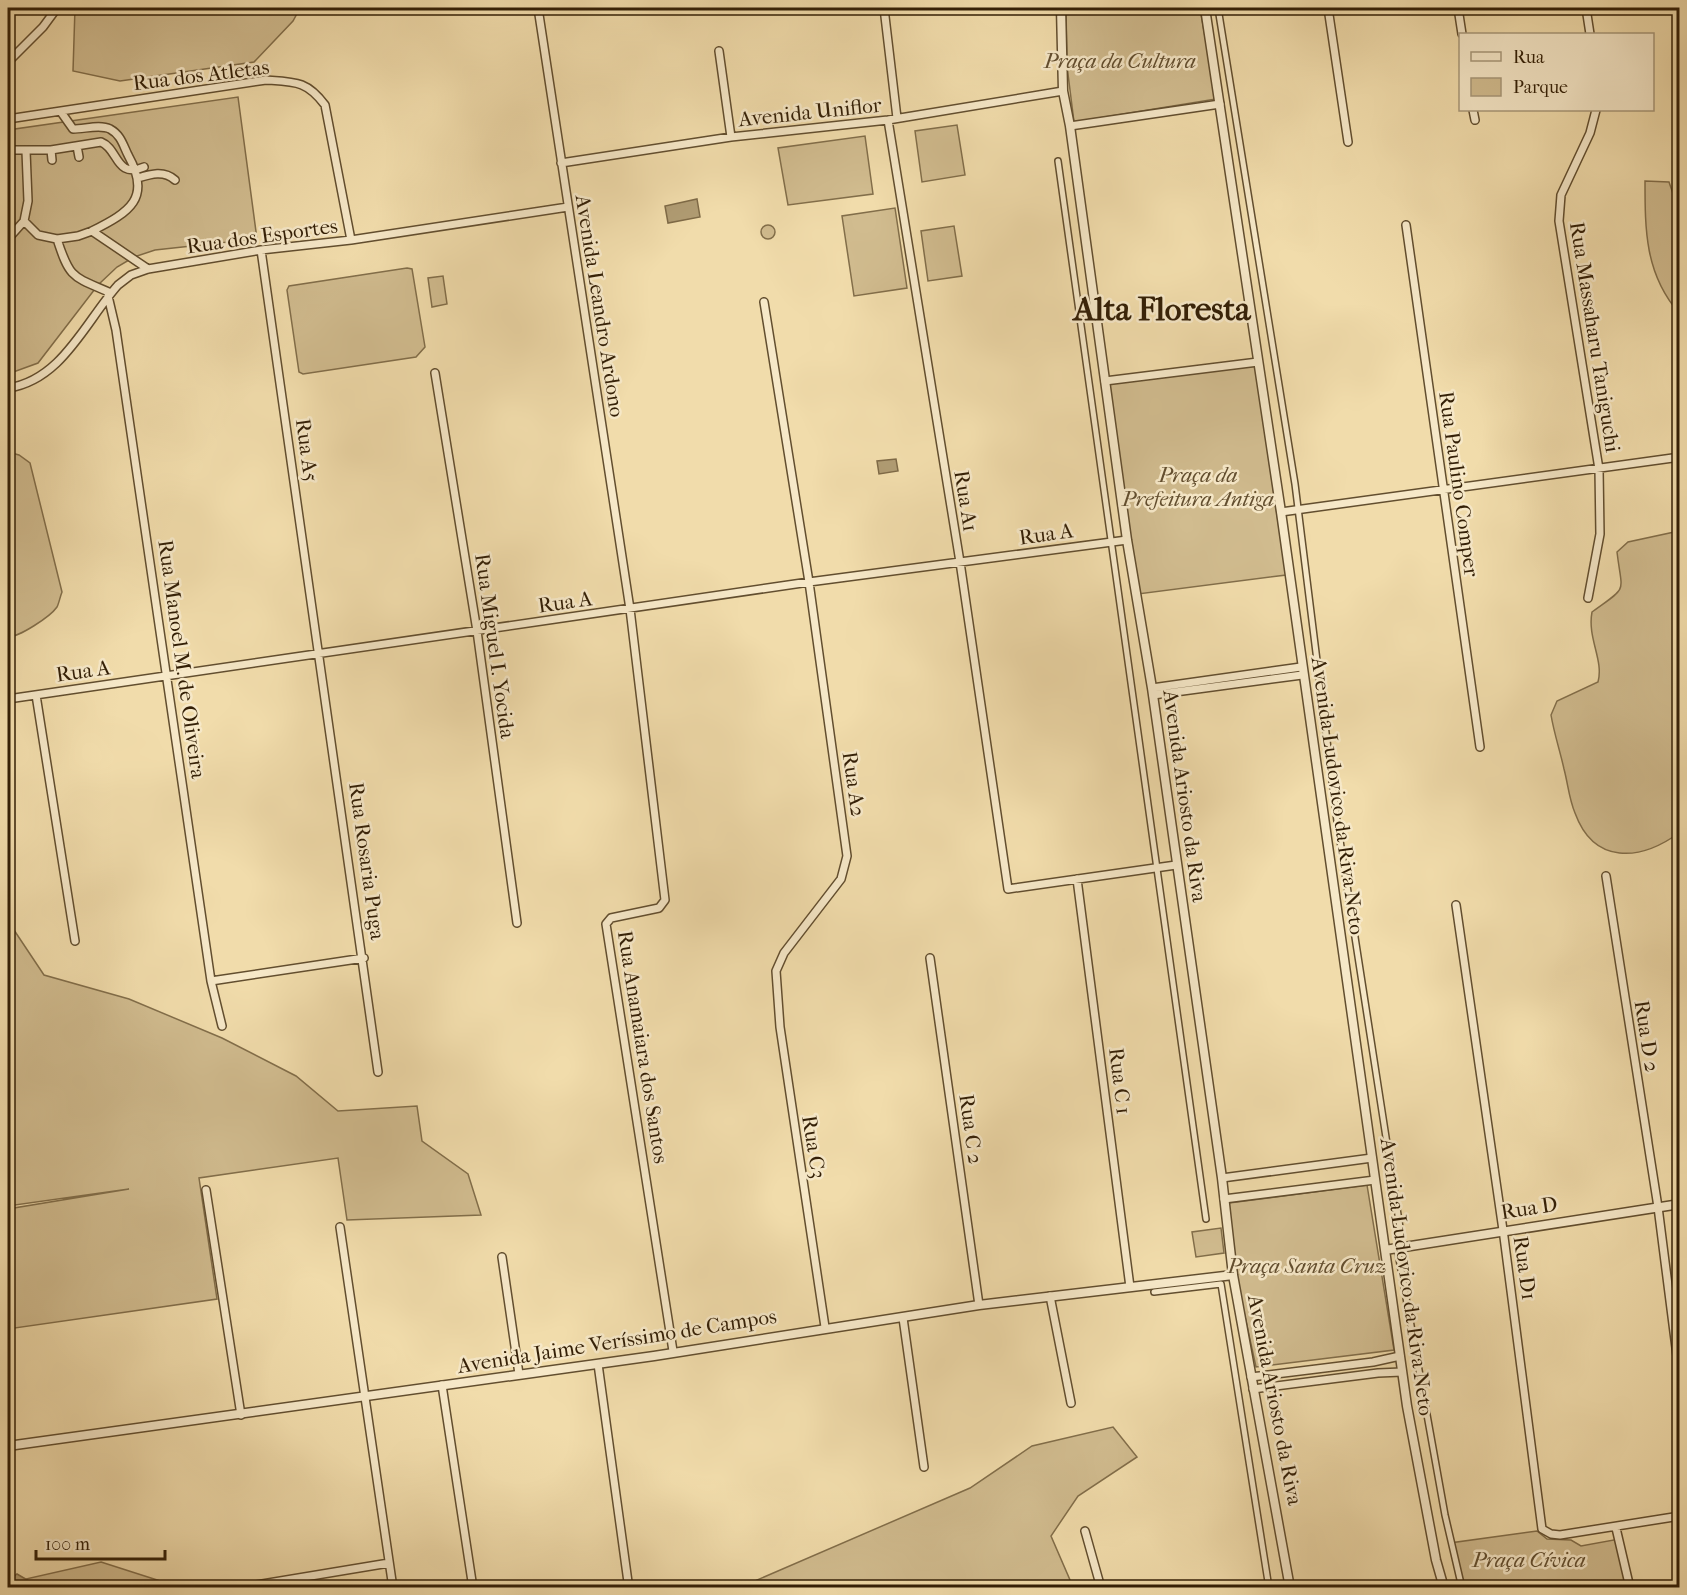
<svg xmlns="http://www.w3.org/2000/svg" width="1687" height="1595" viewBox="0 0 1687 1595" font-family="'IM FELL French Canon',serif">
<style>
.green{fill:#d1bc8f;stroke:#826e4a;stroke-width:1.5}
.water{fill:#b09c73;stroke:#7e6a47;stroke-width:1.5}
.lines{fill:none;stroke-linecap:round;stroke-linejoin:round}
.pedestrian-casing{stroke:#624e2f;stroke-width:8}
.minor-casing{stroke:#624e2f;stroke-width:10}
.tertiary-casing{stroke:#624e2f;stroke-width:11}
.pedestrian{stroke:#f6e8c8;stroke-width:5}
.minor{stroke:#f6e8c8;stroke-width:7}
.tertiary{stroke:#f6e8c8;stroke-width:8}
.labels{text-anchor:middle;stroke-width:5;stroke-linejoin:round;paint-order:stroke}
.park-label{font-size:21px;font-style:italic;fill:#624e2f;stroke:#f6e8c8}
.street-label{font-size:21px;fill:#331f06;stroke:#f6e8c8}
.town-label{font-size:33px;font-weight:bold;fill:#331f06;stroke:#f6e8c8}
</style>
<rect width="100%" height="100%" fill="#f1dcab"/>
<filter id="stains"><feTurbulence type="fractalNoise" baseFrequency=".00333" numOctaves="4"/><feColorMatrix values="0 0 0 0 .2 0 0 0 0 .09 0 0 0 0 .02 0 0 0 .5 -.17"/></filter>
<radialGradient id="worn" r=".72"><stop offset=".6" stop-color="#630" stop-opacity="0"/><stop offset="1" stop-color="#630" stop-opacity=".3"/></radialGradient>
<path class="green" d="M75 8H300L293 21 254 62 120 81 73 71Z
M1066 8H1200L1216 99 1074 122 1067 66Z
M238 97 257 239 155 250 134 257 117 267 98 285 38 363 8 374V130Z
M957 125 965 175 922 182 915 131Z
M865 136 873 194 788 205 778 148Z
M1645 181 1669 182 1679 211V313C1645 274 1645 230 1645 181Z
M895 208 907 288 854 296 842 216Z
M761 232a7 7 0 1 1 14 0a7 7 0 1 1-14 0Z
M954 226 962 276 928 281 921 231Z
M407 268 412 269 425 347 416 357 303 374 299 372 287 290 289 286Z
M443 276 447 304 432 307 428 278Z
M1255 366 1286 575 1138 594 1108 384Z
M8 452 19 455 30 463 62 592C60 597 59 603 57 607 50 617 19 637 8 637Z
M1679 531V833C1640 861 1594 865 1575 813 1569 799 1568 784 1564 769 1560 751 1554 733 1551 715L1557 701 1598 682C1604 660 1587 638 1592 612 1629 585 1622 595 1617 552L1628 542Z
M8 921 44 975 129 999 222 1038 296 1076 338 1111 417 1106 422 1141 468 1174 481 1215 347 1220 338 1158 199 1178 217 1299 8 1329V1209L129 1189 8 1206Z
M1367 1185 1394 1350 1256 1367 1235 1271 1229 1203Z
M1221 1228 1224 1253 1196 1257 1192 1232Z
M1113 1427 1137 1457 1078 1496 1051 1536 1070 1580V1587H741L970 1488 1032 1446Z
M1537 1531 1547 1539 1571 1540 1581 1546 1619 1539 1631 1587H1460L1450 1543Z
M101 1562 179 1587 8 1588V1583Z"/>
<path class="water" d="M697 199 700 217 668 223 665 206Z
M896 459 898 471 879 474 877 461Z
M17 1574 29 1581 28 1587H8V1581Z"/>
<g class="lines">
<g class="pedestrian-casing">
<path id="pedestrian" d="M1218 8 1295 484 1337 821 1401 1234
M1058 161 1206 1219
M1398 1253 1445 1515 1462 1588
M1154 1292 1221 1284 1269 1588"/>
</g>
<g class="minor-casing">
<path id="minor" d="M538 8 630 609 665 900 659 908 611 918 606 924 673 1351
M673 8V10
M884 8 897 118
M1328 8 1348 142
M1458 8 1462 34
M1586 8 1590 34
M719 51 731 137
M8 62 43 27 57 8
M1473 110 1475 120
M61 112 73 129C85 129 100 124 110 129 121 135 123 145 128 155 152 198 130 212 92 231
M8 119 266 80C296 82 307 81 325 105L351 240
M888 120 960 562 1008 889 1176 865
M1070 126 1220 104
M77 146 79 157
M8 150H51L101 142C119 149 115 179 144 167
M51 150 52 160
M561 163 731 137 888 120 1063 91
M138 178C151 174 164 170 175 180
M24 221 28 201 26 151
M1406 225 1480 747
M8 239 24 221 38 235 57 239C70 279 72 276 111 293
M57 239 78 236 92 231 148 269
M261 250 378 1072
M108 296 116 330 211 981 222 1026
M764 302 809 582 847 856 841 879 784 953 776 971 780 1027 825 1327
M435 373 477 631 517 923
M1105 381 1258 362
M8 388C62 380 85 322 118 285L131 275 148 269 261 250 351 240 568 207
M1281 512 1680 457
M1588 598 1600 534 1599 469 1559 221 1561 195 1590 133 1596 110
M1152 688 1301 667
M36 695 75 941
M1153 695 1302 675
M8 699 809 582 1127 540
M1606 876 1658 1207 1680 1379
M1077 879 1130 1287
M1456 905 1504 1237 1542 1529 1551 1534 1560 1535 1680 1516
M930 958 979 1305
M211 981 364 958
M1222 1178 1372 1158
M206 1190 241 1415
M1224 1199 1375 1180
M340 1227 393 1588
M502 1257 519 1374
M1050 1296 1071 1403
M903 1318 924 1467
M598 1364 628 1582
M1251 1377 1373 1362 1400 1356
M442 1385 473 1588
M1253 1389 1378 1373 1402 1372
M1616 1528 1630 1588
M1085 1531 1101 1588
M238 1588 389 1563"/>
</g>
<g class="tertiary-casing">
<path id="tertiary" d="M1061 8 1063 91 1070 126 1127 540 1152 688 1222 1178 1233 1275 1290 1588
M1205 8 1281 512 1407 1406 1436 1560 1444 1588
M1385 1250 1680 1204
M8 1446 654 1356 979 1305 1233 1275"/>
</g>
<use href="#pedestrian" class="pedestrian"/>
<use href="#minor" class="minor"/>
<use href="#tertiary" class="tertiary"/>
</g>
<g class="labels">
<g class="park-label">
<text x="1120" y="68">Praça da Cultura</text>
<text x="1198" y="482">Praça da<tspan x="1198" dy="24">Prefeitura Antiga</tspan></text>
<text x="1307" y="1273">Praça Santa Cruz</text>
<text x="1529" y="1567">Praça Cívica</text>
</g>
<g class="street-label">
<text transform="translate(201 75) rotate(-7)" y="7">Rua dos Atletas</text>
<text transform="translate(810 112) rotate(-6)" y="7">Avenida Uniflor</text>
<text transform="translate(262 236) rotate(-8)" y="7">Rua dos Esportes</text>
<text transform="translate(600 306) rotate(81)" y="7">Avenida Leandro Ardono</text>
<text transform="translate(1595 337) rotate(81)" y="7">Rua Massaharu Taniguchi</text>
<text transform="translate(307 450) rotate(82)" y="7">Rua A5</text>
<text transform="translate(1459 484) rotate(82)" y="7">Rua Paulino Comper</text>
<text transform="translate(966 501) rotate(81)" y="7">Rua A1</text>
<text transform="translate(1046 534) rotate(-8)" y="7">Rua A</text>
<text transform="translate(565 602) rotate(-8)" y="7">Rua A</text>
<text transform="translate(495 646) rotate(82)" y="7">Rua Miguel I. Yocida</text>
<text transform="translate(182 659) rotate(82)" y="7">Rua Manoel M. de Oliveira</text>
<text transform="translate(83 671) rotate(-8)" y="7">Rua A</text>
<text transform="translate(854 784) rotate(82)" y="7">Rua A2</text>
<text transform="translate(1185 796) rotate(82)" y="7">Avenida Ariosto da Riva</text>
<text transform="translate(1338 796) rotate(82)" y="7">Avenida Ludovico da Riva Neto</text>
<text transform="translate(367 861) rotate(82)" y="7">Rua Rosaria Puga</text>
<text transform="translate(1647 1036) rotate(81)" y="7">Rua D 2</text>
<text transform="translate(643 1047) rotate(81)" y="7">Rua Anamaiara dos Santos</text>
<text transform="translate(1120 1081) rotate(83)" y="7">Rua C 1</text>
<text transform="translate(971 1129) rotate(82)" y="7">Rua C 2</text>
<text transform="translate(814 1147) rotate(81)" y="7">Rua C3</text>
<text transform="translate(1529 1208) rotate(-9)" y="7">Rua D</text>
<text transform="translate(1525 1268) rotate(82)" y="7">Rua D1</text>
<text transform="translate(1407 1277) rotate(82)" y="7">Avenida Ludovico da Riva Neto</text>
<text transform="translate(617 1341) rotate(-9)" y="7">Avenida Jaime Veríssimo de Campos</text>
<text transform="translate(1275 1400) rotate(79)" y="7">Avenida Ariosto da Riva</text>
</g>
<g class="town-label">
<text x="1162" y="320">Alta Floresta</text>
</g>
</g>
<rect width="1687" height="1595" fill="none" stroke="#f1dcab" stroke-width="30"/>
<rect x="9" y="9" width="1669" height="1577" fill="none" stroke="#331f06" stroke-width="3"/>
<rect x="15" y="15" width="1657" height="1565" fill="none" stroke="#331f06" stroke-width="1.5"/>
<rect x="1459" y="33" width="195" height="78" fill="#f6e8c8" stroke="#a8987a" stroke-width="1.5"/>
<rect x="1471" y="52" width="30" height="9" fill="#f6e8c8" stroke="#a8987a" stroke-width="1.5"/>
<text x="1513" y="63" font-size="18" fill="#331f06">Rua</text>
<rect x="1471" y="78" width="30" height="18" fill="#d1bc8f" stroke="#a8987a" stroke-width="1.5"/>
<text x="1513" y="93" font-size="18" fill="#331f06">Parque</text>
<path d="M36 1550v9h129v-9" fill="none" stroke="#331f06" stroke-width="3"/>
<text x="45" y="1550" font-size="18" fill="#331f06" stroke="#f6e8c8" stroke-width="4.5" paint-order="stroke">100 m</text>
<rect width="100%" height="100%" filter="url(#stains)"/>
<rect width="100%" height="100%" fill="url(#worn)"/>
</svg>
